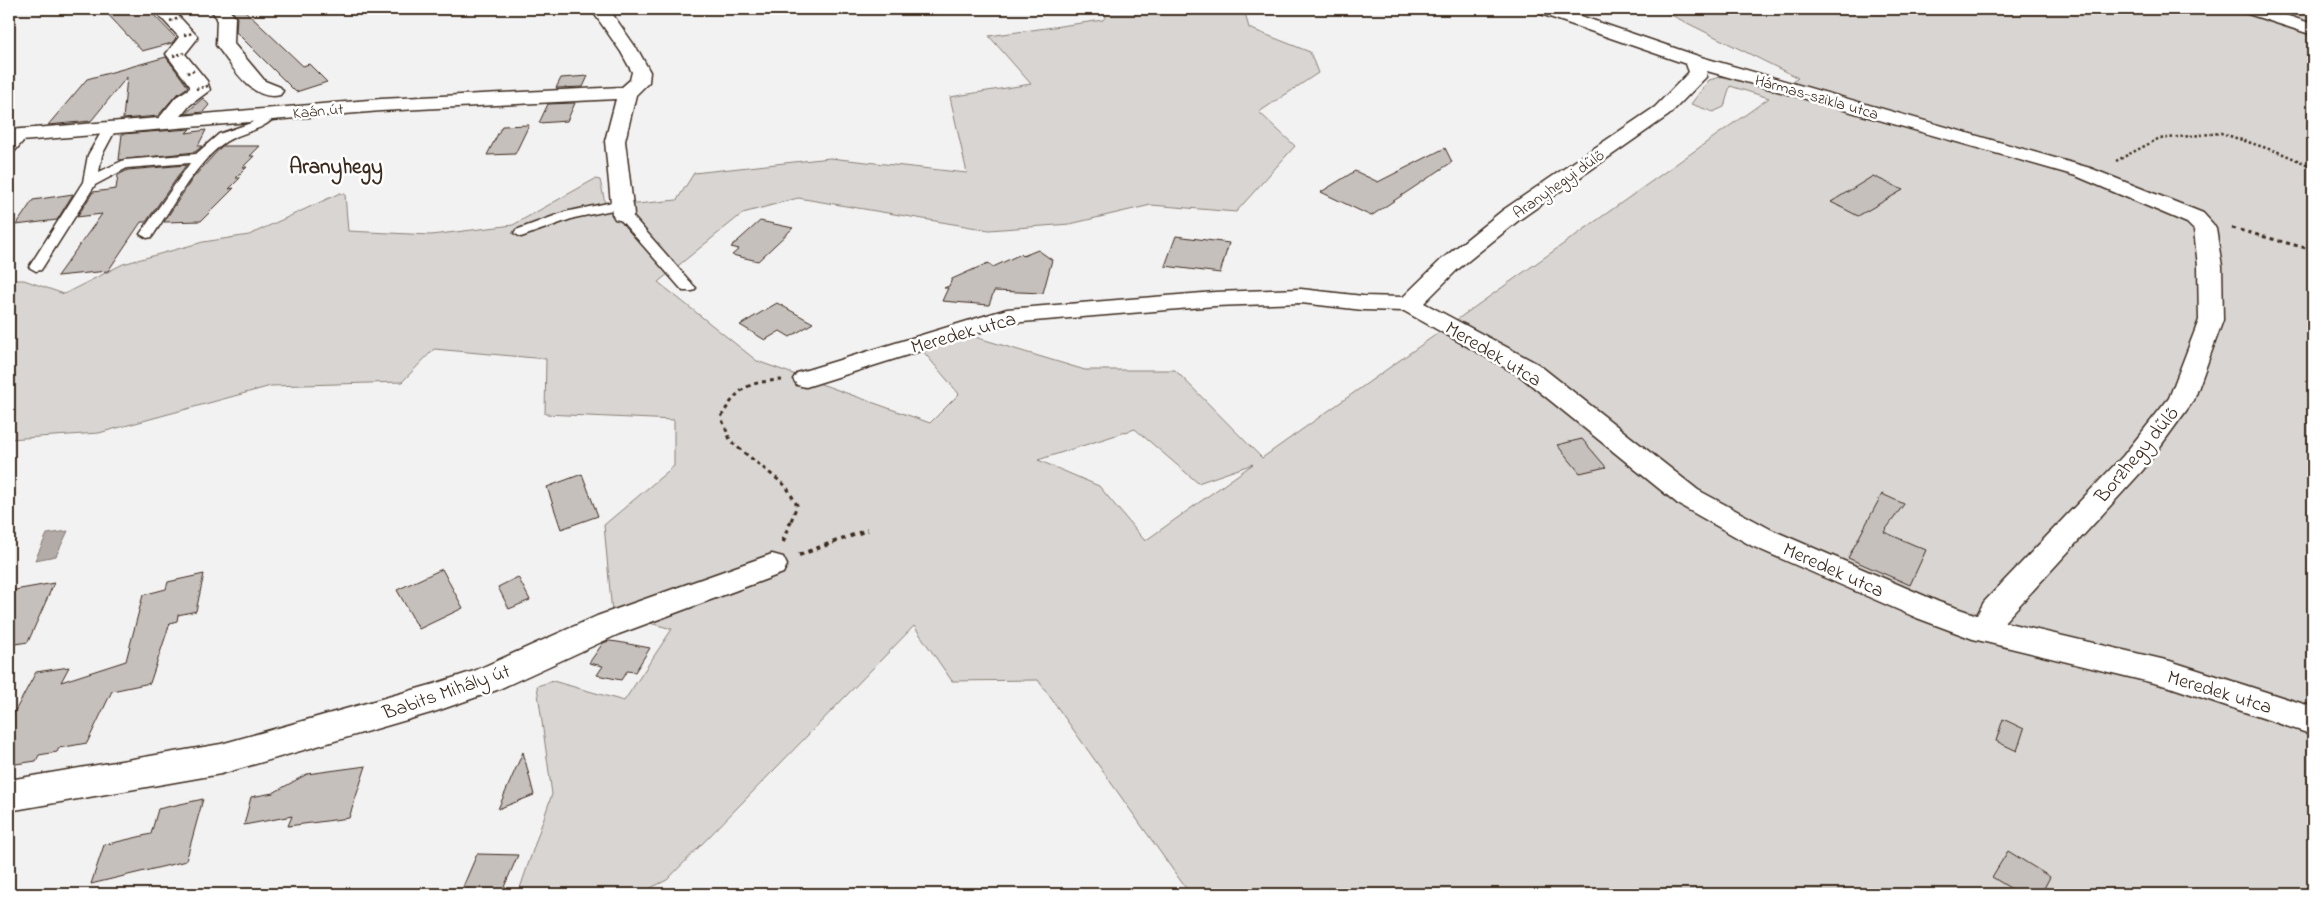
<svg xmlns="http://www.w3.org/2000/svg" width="2322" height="903" viewBox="0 0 2322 903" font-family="'Indie Flower',sans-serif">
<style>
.green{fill:#d8d5d2;stroke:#8a8078;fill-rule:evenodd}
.water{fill:#b2aba7;stroke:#827770}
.building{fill:#c6c0bd;stroke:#3b2a1e}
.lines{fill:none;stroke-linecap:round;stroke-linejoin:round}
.lane-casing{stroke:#3b2a1e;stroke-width:3}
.street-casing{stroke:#3b2a1e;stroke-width:3}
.path-far2{stroke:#3b2a1e;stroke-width:2.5;stroke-dasharray:2.5 2.5;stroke-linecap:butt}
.path-far1{stroke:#3b2a1e;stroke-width:3;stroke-dasharray:4 4;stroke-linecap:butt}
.path{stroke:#3b2a1e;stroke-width:4;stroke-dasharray:4.5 4.5;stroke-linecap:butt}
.lane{fill:#fff;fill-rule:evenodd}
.street{fill:#fff;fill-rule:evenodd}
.path-bridge{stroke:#3b2a1e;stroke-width:2.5;stroke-dasharray:2.5 2.5;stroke-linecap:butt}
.labels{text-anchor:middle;stroke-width:5;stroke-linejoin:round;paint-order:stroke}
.far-street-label{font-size:16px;fill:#3b2a1e;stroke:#fff}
.street-label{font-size:20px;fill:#3b2a1e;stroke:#fff}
.far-district-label{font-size:21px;font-weight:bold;fill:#3b2a1e;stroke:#fff}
</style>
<rect width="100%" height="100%" fill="#f3f2f2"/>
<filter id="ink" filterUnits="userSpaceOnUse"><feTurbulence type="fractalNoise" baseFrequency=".02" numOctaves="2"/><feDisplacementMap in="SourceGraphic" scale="10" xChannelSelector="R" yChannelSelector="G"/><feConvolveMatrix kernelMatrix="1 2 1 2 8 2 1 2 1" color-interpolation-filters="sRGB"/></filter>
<g filter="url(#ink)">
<path class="green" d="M1111 9H1244L1249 28 1310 52 1318 73 1259 112 1295 146 1236 212 1151 205 1070 224 989 230 798 198 743 213 658 282 757 361 930 423 959 394 922 350 965 334 1085 370H1175L1262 458 1769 98 1730 86 1724 107 1713 112 1691 104 1709 80 1728 75 1780 90 1798 78 1659 9H2313V894H1190L1038 680 952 681 914 626 667 880 638 894H518L552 794 537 686 553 681 624 701 672 629 612 613 604 525 674 466V420L545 414 546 359 434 349 402 382 271 386 99 433 9 439V280H24L64 294 123 264 203 242 249 235 340 193 345 194 348 231 431 235 513 225 595 179 600 180 606 207 677 200 694 173 830 158 967 173 950 97 1031 84 989 36 1103 20ZM1135 429 1198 483 1253 464 1145 541 1099 486 1038 460Z"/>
<path class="water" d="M68 531 56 556 35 560 47 534Z"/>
<path class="building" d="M103 9H148L176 38 172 43 142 51Z
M243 9 303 66 309 64 327 82 296 92 236 32 237 17 231 10Z
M166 57 188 87 175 96 158 116 123 119 127 77 91 121 48 125 87 79Z
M588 76 583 87 556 88 561 78Z
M203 98 209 105 203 112 185 114Z
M575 103 567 121 539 123 548 104Z
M529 125 515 154 487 155 502 126Z
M190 129 186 133 206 130 198 146H202L195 152 119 160 122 134Z
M222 146H260L250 156H254L243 167H247L236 178H240L229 189 234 188 201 221 164 222 193 178Z
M1445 148 1452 162 1371 216 1321 192 1355 171 1378 182Z
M186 165 146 222H141L108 271 57 276 102 214 77 217 93 192 116 189 118 175 128 170Z
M1873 176 1903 190 1858 216 1831 202Z
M73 194 57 220 16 225 33 200Z
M760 221 793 228 758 261 732 255 739 249 731 247Z
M1176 236 1229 243 1220 273 1165 266Z
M1038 250 1052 260 1043 293 994 291 989 305 942 301 948 288H944L949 286 952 279 988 263 993 267 1021 254 1023 256Z
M777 303 813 323 790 337 780 331 765 340 740 325Z
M1582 439 1606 467 1580 473 1557 445Z
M582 474 598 516 561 529 547 487Z
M1882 494 1904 504 1884 532 1926 550 1910 585 1848 558Z
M442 569 463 608 419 629 397 590Z
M204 574 196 611 178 615 177 621 170 623 150 683 112 691 87 743 59 748 57 752 39 755 36 761 9 765V714L14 713 36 672 69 667 61 682 126 661 143 595 166 589 168 582Z
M518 577 530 600 509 609 498 587Z
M54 583 28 642 9 645V591Z
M609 641 618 642 650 648 635 672 627 671 621 680 597 675 603 666 589 663 603 643Z
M2003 719 2024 729 2017 751 1996 741Z
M523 752 534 795 498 809Z
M366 766 349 818 288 826 292 816 244 825 251 797 273 793 307 774Z
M203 799 186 861 91 884 104 845 151 834 158 809Z
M2008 851 2050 877 2041 894H2020L1992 877Z
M477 854 518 855 501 894H460Z"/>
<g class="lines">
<g class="lane-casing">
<path id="lane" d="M271 110 277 114C263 133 238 131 221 145 192 169 173 206 152 237L147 238 140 234 190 163 127 168 95 185 41 270 36 271 29 267 83 182 88 155 106 124 111 123 117 127 102 155 99 172 124 160 196 154 219 134 251 123Z
M22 131 28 135 14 152 9 153V142L17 132Z
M622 200 629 204 627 207 574 218 521 237 514 233 516 230 565 212Z
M623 210 628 211 693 285 696 288 693 291H683L618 217 616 214Z"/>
</g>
<g class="street-casing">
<path id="street" d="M153 9H172L197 36V39L185 54 207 81 210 90 190 105 181 116 381 99 622 87 630 80 632 72 621 52 591 9H609L639 52 650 72 649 82 636 95 625 141 634 214 631 219 623 221 615 219 612 214 605 141 616 99 381 111 9 142V130L159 118 176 97 190 88V86L166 54 179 37Z
M210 9H228L235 17 234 44 265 81 280 87 283 91 280 95C252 102 233 67 219 49L216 45 217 18Z
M1535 9H1560L1701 57 2090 168 2203 213 2213 224 2216 229 2222 266 2223 320 2194 400 2143 470 2004 622 2170 661 2313 707V735L2170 687 1973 639 1917 618 1752 546 1678 504 1520 376 1404 311 1363 310 1301 303 1215 306 1009 323 806 387 797 385 793 379 797 373 1007 309 1215 292 1301 289 1363 296 1403 297 1441 260 1503 210 1655 107 1689 72 1686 64 1538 13ZM1707 71 2076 176 2187 223 2194 230 2198 266 2199 320 2169 398 2123 456 1984 602 1977 615 1939 602 1772 530 1698 490 1538 364 1424 303 1457 270 1519 220 1669 115 1706 77Z
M2242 9H2267L2313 24V35L2245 13Z
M772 554 783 557 787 565 783 573 619 634 497 690 434 712 221 774 9 811V780L221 744 434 684 474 671 597 616Z"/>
</g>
<path class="path-far2" d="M2116 161 2158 139 2221 133 2281 153 2313 167"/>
<path class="path-far1" d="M2232 228 2313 250
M782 380C747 382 739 387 721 417L731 442 786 486 797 505 791 521"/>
<path class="path" d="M783 542 791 520
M799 555 867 530"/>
<use href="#lane" class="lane"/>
<use href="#street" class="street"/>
<path class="path-bridge" d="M170 21 180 18
M184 35 193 33
M173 56 184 53
M187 73 196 70
M196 89 208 86"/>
</g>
</g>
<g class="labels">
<g class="far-street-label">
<text transform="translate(1817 96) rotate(16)" y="6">Hármas-szikla utca</text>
<text transform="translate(318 110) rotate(-5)" y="6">Kaán út</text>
<text transform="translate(1558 183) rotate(-35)" y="6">Aranyhegyi dűlő</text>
</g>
<g class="street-label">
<text transform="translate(963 332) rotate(-16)" y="7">Meredek utca</text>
<text transform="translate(1494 353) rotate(31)" y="7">Meredek utca</text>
<text transform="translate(2136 454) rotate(-50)" y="7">Borzhegy dűlő</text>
<text transform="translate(1834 569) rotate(24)" y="7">Meredek utca</text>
<text transform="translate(446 691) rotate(-19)" y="7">Babits Mihály út</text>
<text transform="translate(2220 691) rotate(17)" y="7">Meredek utca</text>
</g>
<g class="far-district-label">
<text x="336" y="173">Aranyhegy</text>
</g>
</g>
<rect width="2322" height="903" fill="none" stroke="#fff" stroke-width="30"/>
<rect x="15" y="15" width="2292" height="873" fill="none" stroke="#3b2a1e" stroke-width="2" filter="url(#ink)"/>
</svg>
